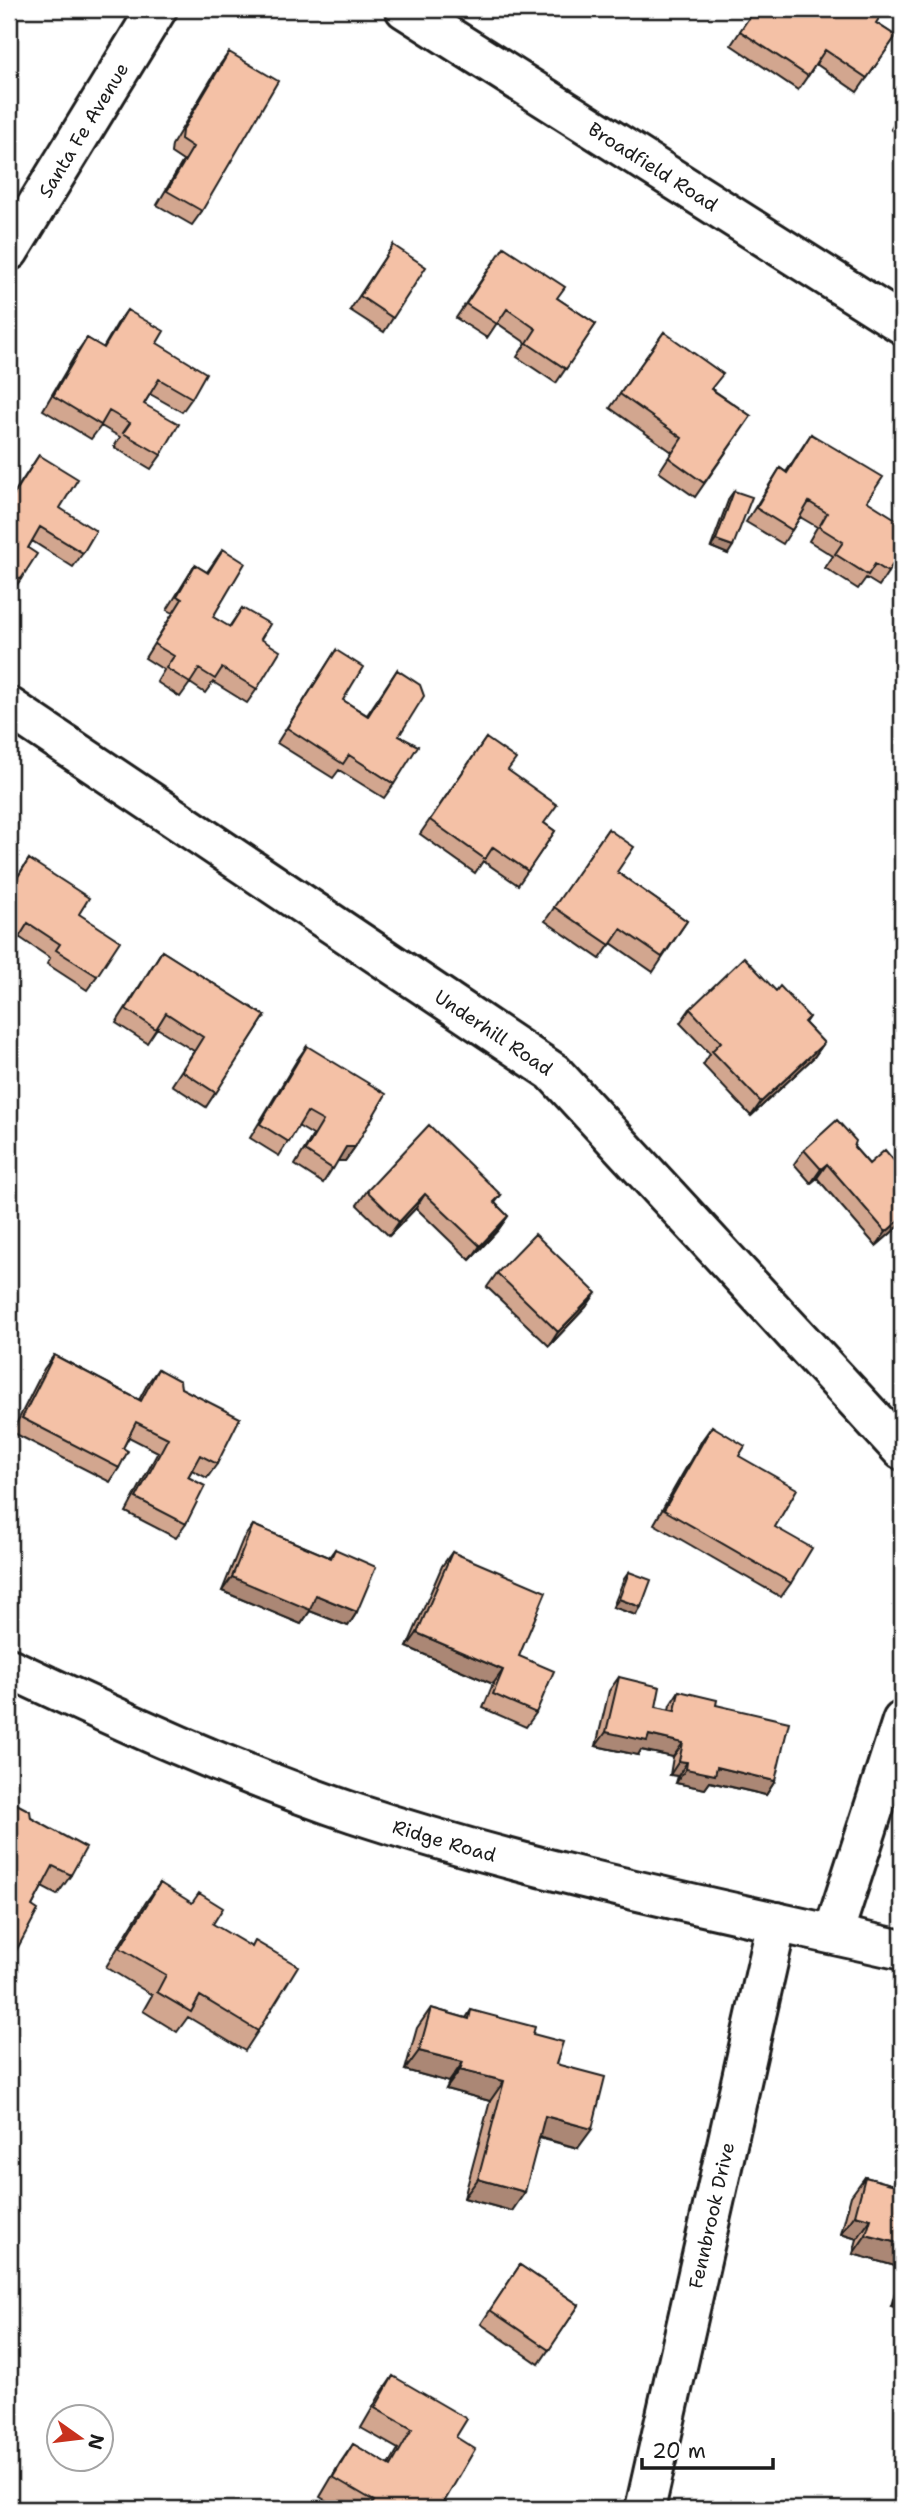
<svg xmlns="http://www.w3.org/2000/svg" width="911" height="2518" viewBox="0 0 911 2518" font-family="'Shantell Sans',sans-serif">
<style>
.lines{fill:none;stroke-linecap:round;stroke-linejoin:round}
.street-casing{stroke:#1c1c1c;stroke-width:44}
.secondary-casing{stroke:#1c1c1c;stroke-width:44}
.street{stroke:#fff;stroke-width:38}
.secondary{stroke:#fff;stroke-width:38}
.wall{fill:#d2a68f;stroke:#1c1c1c;stroke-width:2}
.shaded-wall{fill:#ab8774;stroke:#1c1c1c;stroke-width:2}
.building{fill:#f4c1a6;stroke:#1c1c1c;stroke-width:2}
.labels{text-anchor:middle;stroke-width:6;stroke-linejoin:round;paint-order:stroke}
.street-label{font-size:19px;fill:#1c1c1c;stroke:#fff}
</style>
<rect width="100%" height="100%" fill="#fff"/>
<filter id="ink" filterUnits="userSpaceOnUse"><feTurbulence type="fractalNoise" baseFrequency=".0143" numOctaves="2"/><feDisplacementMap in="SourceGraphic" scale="14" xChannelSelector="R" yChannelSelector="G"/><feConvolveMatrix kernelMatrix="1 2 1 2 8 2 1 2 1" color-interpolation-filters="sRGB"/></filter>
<g filter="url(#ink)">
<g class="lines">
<g class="street-casing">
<g id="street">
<path id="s1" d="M405 9 902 324"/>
<path id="s2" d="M9 707 553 1072 902 1450"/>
<path d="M833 1934 902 1721"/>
<path id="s3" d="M645 2509 777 1922"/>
</g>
</g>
<g class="secondary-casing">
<g id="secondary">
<path id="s4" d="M9 251 157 9"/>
<path id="s5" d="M9 1668C122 1721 235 1773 354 1813 533 1872 719 1909 902 1950"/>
</g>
</g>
<use href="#street" class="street"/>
<use href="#secondary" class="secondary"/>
</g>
<path class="wall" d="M755 9 876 23 896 36 857 92 816 64 798 90 731 45Z
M229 52 202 211 192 225 157 205 183 161 171 153 172 145 219 66Z
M902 112V137L891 129Z
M393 245V318L384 332 350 310Z
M494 261 557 298 596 324 556 383 517 357 526 343 497 323 487 338 456 318Z
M127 310 157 343 192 398 182 412 150 394 144 404 161 455 151 469 114 447 120 437 101 426 91 439 43 410 77 352 87 338 103 348 117 324Z
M664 332 712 389 751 416 695 497 659 472 672 452 610 408Z
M811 434 867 501 888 572 879 586 866 578 858 589 825 568 833 556 809 541 817 527 800 517 783 544 746 522 780 468 786 472Z
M39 455 60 508 83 553 73 567 32 541 28 548 21 579 11 593 9 592V493L12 496Z
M734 491 728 554 711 547 729 498Z
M223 549 213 617 229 627 242 608 261 639 257 689 247 703 213 682 205 693 190 683 180 697 157 682 164 670 145 658 173 613 167 610 195 565 207 572Z
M336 650 343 700 367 715 397 670 399 736 394 784 384 798 339 770 333 778 277 743Z
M486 738 544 823 555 831 518 885 483 861 475 873 420 834Z
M608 829 617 872 687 921 653 972 611 943 600 959 545 921Z
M29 859 79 914 97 976 87 990 47 964 50 958 19 937 9 951V890Z
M162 951 265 1016 206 1107 172 1085 194 1051 157 1028 147 1043 116 1023Z
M776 991 809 1017 805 1023 824 1043 814 1057 751 1116 703 1065 710 1054 680 1023 690 1009Z
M307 1046 355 1147 345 1161H337L323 1183 295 1165 313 1135 298 1126 279 1156 250 1138 297 1060Z
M854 1147 869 1164 902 1170V1231L898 1227 876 1246 817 1178 811 1183 794 1164 804 1150Z
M367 1191 501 1195 495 1203 508 1216 498 1230 470 1260 416 1208 389 1236 357 1205Z
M497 1273 586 1307 549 1346 487 1287Z
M54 1355 139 1400 148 1383 158 1369 181 1388 217 1464 207 1478 192 1470 188 1477 186 1524 176 1538 126 1512 158 1452 129 1437 123 1448 119 1468 110 1482 12 1432 44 1369Z
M712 1426 739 1456 775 1527 791 1583 781 1597 654 1524 702 1440Z
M253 1525 329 1557 335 1549 357 1612 348 1626 310 1611 301 1624 222 1591 243 1539Z
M452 1552 519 1656 536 1713 526 1727 483 1708 493 1684 407 1647 442 1566Z
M629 1572 636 1615 613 1607 624 1579Z
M619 1677 656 1707 669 1710 670 1705 679 1691 716 1705 775 1781 766 1795 710 1782 705 1789 676 1783 678 1776 670 1775 673 1757 641 1750 638 1755 596 1746 609 1691Z
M31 1818 71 1875 57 1895 42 1887 32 1906 9 1964Z
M160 1883 213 1924 258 2031 245 2051 188 2017 177 2032 143 2011 152 1995 106 1967 146 1902Z
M431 2008 466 2018 471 2010 533 2034 556 2064 578 2148 539 2138 512 2211 464 2198 490 2101 446 2089 449 2082 405 2070 417 2028Z
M865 2177 902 2187V2309L891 2306 902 2268 853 2254 857 2239 841 2234 851 2196Z
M520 2265 579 2305 539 2364 481 2324Z
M393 2376 456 2437 440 2509H341L320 2497 340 2463 353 2444 389 2465 398 2449 361 2428 380 2395Z"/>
<path class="shaded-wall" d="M716 540 733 546 728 554 711 547Z
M824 1043 814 1057 751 1116 761 1102Z
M346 1147H355L345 1161H336Z
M827 1164 817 1178 811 1183 821 1169Z
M425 1194 416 1208 389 1236 399 1222Z
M508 1216 498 1230 470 1260 480 1246Z
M902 1218V1221L898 1227 876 1246 886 1232Z
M596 1293 586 1307 549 1346 558 1332Z
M232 1577 316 1595 357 1612 348 1626 310 1611 301 1624 222 1591Z
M619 1599 641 1607 636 1615 613 1607Z
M417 1633 503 1670 493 1684 407 1647Z
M606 1732 649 1735 683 1743 673 1757 641 1750 638 1755 596 1746Z
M679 1761 687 1762 678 1776 670 1775Z
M717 1767 775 1781 766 1795 710 1782 705 1789 676 1783 686 1769Z
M419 2051 463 2062 449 2082 405 2070Z
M460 2070 504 2081 490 2101 446 2089Z
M545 2116 592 2129 578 2148 531 2135Z
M478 2179 525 2192 512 2211 464 2198Z
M855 2215 871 2219 857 2239 841 2234Z
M866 2235 902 2244V2268L853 2254Z
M902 2290V2309L891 2306Z"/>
<path class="building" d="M755 9H885L876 23 896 36 867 78 825 50 808 76 740 31Z
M229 52 278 81 202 211 167 191 193 147 181 139 182 131Z
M393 245 426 267 393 318 360 296Z
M504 247 565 287 557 298 596 324 566 369 527 343 536 329 507 309 497 324 466 304Z
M127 310 164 331 157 343 206 373 192 398 159 379 144 404 179 424 161 455 123 433 130 423 109 411 101 425 53 396 87 338 104 348Z
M664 332 723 374 711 389 751 416 704 483 669 458 682 438 620 394Z
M811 434 883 477 867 501 902 523V549L888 572 875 564 868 575 835 554 843 542 819 527 827 513 809 502 792 530 756 508 780 468 787 473Z
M39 455 78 479 60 508 96 531 83 553 40 527 28 548 37 554 21 579 9 572V493L13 496Z
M734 491 752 497 733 546 716 540Z
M223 549 245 563 213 617 230 627 242 608 270 624 261 639 280 651 257 689 222 668 215 679 199 669 190 683 166 668 174 656 154 644 182 599 177 596 195 565 208 573Z
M336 650 363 667 343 700 368 716 397 670 420 685 424 696 399 736 418 746 394 784 349 755 343 764 287 728Z
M486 738 516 759 508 770 557 805 544 823 555 831 528 871 493 847 485 859 430 820Z
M608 829 634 847 617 872 687 921 662 957 621 929 610 945 554 907Z
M29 859 89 898 79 914 120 941 97 976 56 950 60 944 28 923 18 939 9 933V891Z
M162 951 265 1016 216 1093 182 1071 203 1037 166 1013 156 1029 126 1009Z
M744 957 776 991 780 986 809 1017 804 1022 824 1043 761 1102 712 1051 721 1042 690 1009Z
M307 1046 386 1094 355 1147H346L333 1169 305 1151 323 1121 307 1112 289 1142 260 1124Z
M837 1120 856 1141 854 1147 869 1164 885 1150 902 1170V1218L886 1232 827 1164 821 1169 804 1150Z
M429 1125 501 1195 494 1202 508 1216 480 1246 425 1194 399 1222 367 1191Z
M535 1234 596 1293 558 1332 497 1273Z
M54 1355 141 1401 158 1369 180 1381 181 1388 240 1418 217 1464 200 1455 188 1477 205 1486 186 1524 136 1498 168 1438 136 1422 123 1448 128 1451 119 1468 22 1418Z
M712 1426 745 1446 739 1456 797 1489 775 1527 812 1548 791 1583 664 1510Z
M253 1525 331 1558 335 1549 376 1567 357 1612 316 1595 310 1610 232 1577Z
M452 1552 546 1592 519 1656 554 1671 536 1713 493 1694 503 1670 417 1633Z
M629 1572 651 1580 641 1607 619 1599Z
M619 1677 660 1687 656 1707 675 1711 679 1691 717 1700 716 1705 789 1722 775 1781 717 1767 715 1775 686 1769 687 1762 679 1761 683 1743 649 1735 647 1741 606 1732Z
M11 1801 30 1811 31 1818 86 1848 71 1875 53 1866 32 1906 38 1910 9 1964V1805Z
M160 1883 192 1903 199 1893 223 1908 213 1924 252 1947 255 1941 298 1966 258 2031 200 1996 191 2012 157 1992 166 1975 120 1948Z
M431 2008 469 2019 471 2010 535 2027 533 2034 563 2042 556 2064 605 2077 592 2129 545 2116 525 2192 478 2179 504 2081 460 2070 463 2062 419 2051Z
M865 2177 902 2187V2244L866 2235 871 2219 855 2215Z
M520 2265 579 2305 549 2350 490 2310Z
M393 2376 467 2419 456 2437 475 2449 440 2509H369L374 2501 333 2477 353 2444 391 2466 412 2429 375 2408Z"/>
</g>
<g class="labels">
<g class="street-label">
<text dy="7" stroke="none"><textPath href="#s4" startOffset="142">Santa Fe Avenue</textPath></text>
<text dy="7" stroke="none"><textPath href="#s1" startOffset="294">Broadfield Road</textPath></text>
<text dy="7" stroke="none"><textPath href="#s2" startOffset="584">Underhill Road</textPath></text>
<text dy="7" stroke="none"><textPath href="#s5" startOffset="469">Ridge Road</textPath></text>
<text dy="7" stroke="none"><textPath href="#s3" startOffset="301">Fennbrook Drive</textPath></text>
</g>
</g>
<rect width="911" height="2518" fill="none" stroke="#fff" stroke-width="35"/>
<rect x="18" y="18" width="876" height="2483" fill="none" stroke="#1c1c1c" stroke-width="2.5" filter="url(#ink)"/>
<g transform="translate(80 2438) rotate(104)"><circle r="33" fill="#ffffff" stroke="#a4a4a4" stroke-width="2"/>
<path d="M0-5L12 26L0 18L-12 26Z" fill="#c8321e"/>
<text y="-10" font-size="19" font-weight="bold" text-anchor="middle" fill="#1c1c1c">N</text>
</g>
<path d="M642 2458v10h131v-10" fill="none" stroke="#1c1c1c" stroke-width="3.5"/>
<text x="652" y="2458" font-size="21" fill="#1c1c1c" stroke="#ffffff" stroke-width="5" paint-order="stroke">20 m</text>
</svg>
